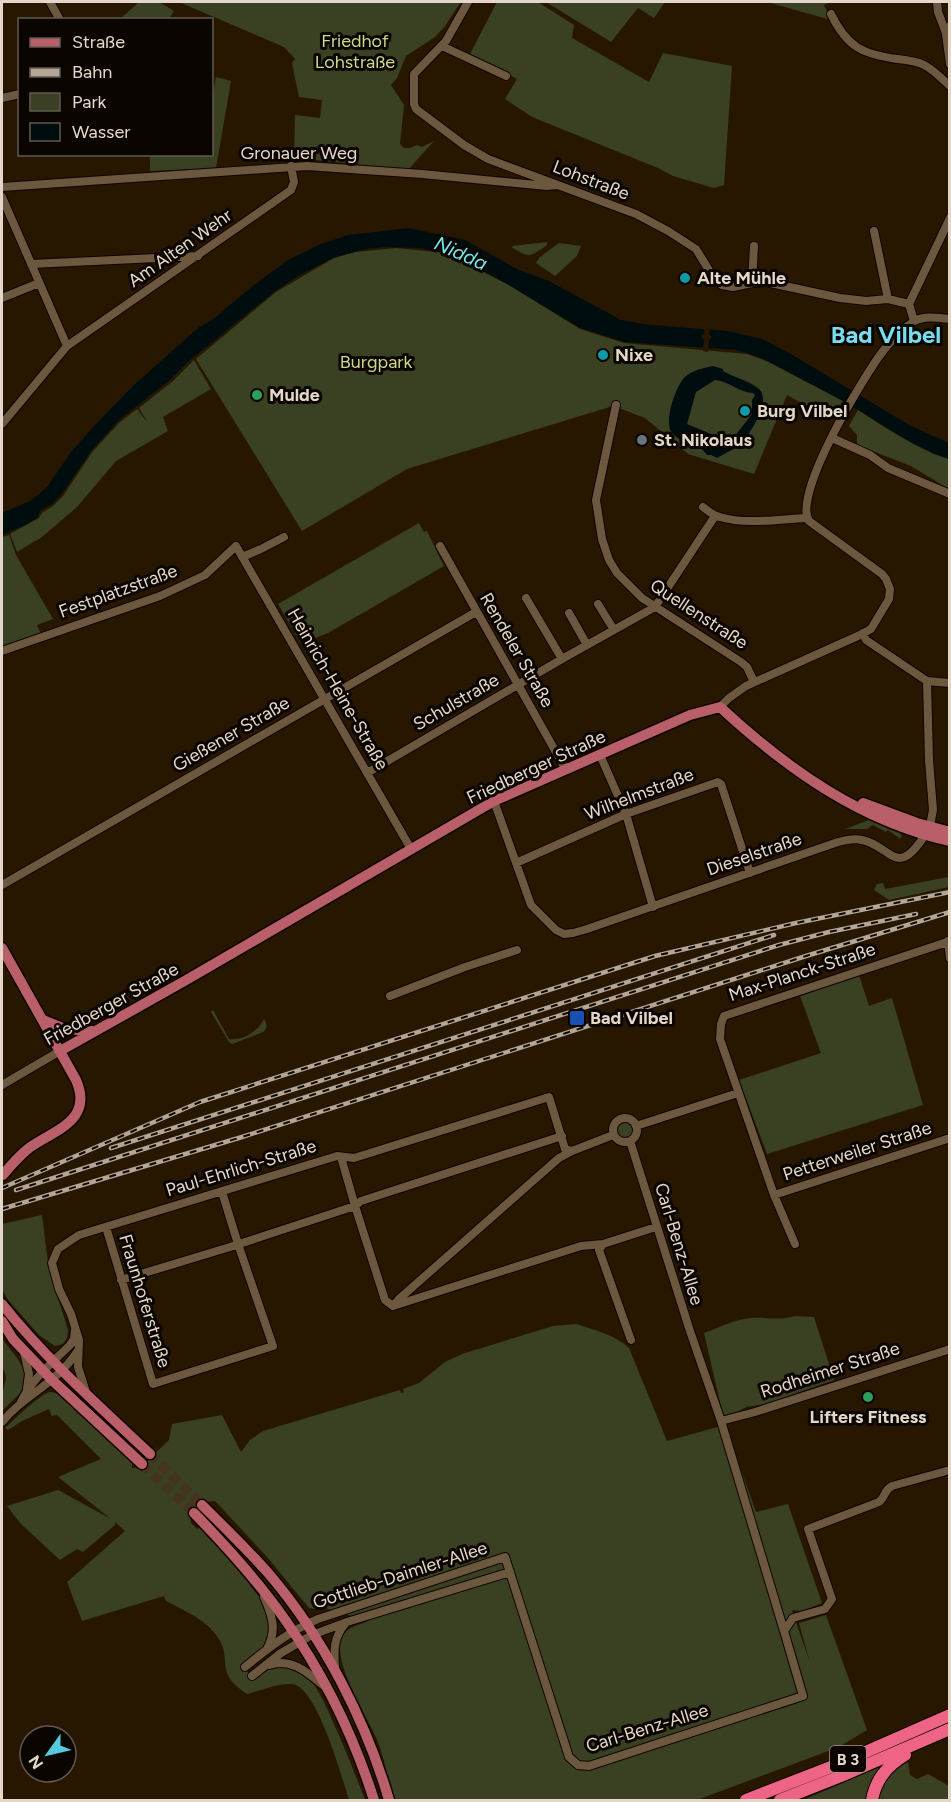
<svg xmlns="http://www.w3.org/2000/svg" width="951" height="1802" viewBox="0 0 951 1802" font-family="Figtree,sans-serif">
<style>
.green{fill:#3a4022}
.water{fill:#000d0f;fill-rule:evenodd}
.pier{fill:#281700}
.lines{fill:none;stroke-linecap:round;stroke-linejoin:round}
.major-tunnel{stroke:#44341e;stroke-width:10;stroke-dasharray:10 5;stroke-linecap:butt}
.minor-casing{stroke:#100300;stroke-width:10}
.major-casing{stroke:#100300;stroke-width:13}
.highway-casing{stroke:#100300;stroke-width:14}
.minor{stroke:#6c583e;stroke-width:8}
.major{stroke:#b95f69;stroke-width:10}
.highway{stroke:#ed6485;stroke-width:12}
.rail-casing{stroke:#b3a696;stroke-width:4.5}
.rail{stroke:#0b0500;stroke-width:2;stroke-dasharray:7;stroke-linecap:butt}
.culture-dot{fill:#0f9aa8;stroke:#0b0500;stroke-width:2}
.leisure-dot{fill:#2e9e5b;stroke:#0b0500;stroke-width:2}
.worship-dot{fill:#6b7280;stroke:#0b0500;stroke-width:2}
.transit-dot{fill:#1a4fb4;stroke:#0b0500;stroke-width:2}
.labels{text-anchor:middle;stroke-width:6;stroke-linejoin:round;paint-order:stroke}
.shield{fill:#0b0500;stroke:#a2988d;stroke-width:1.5}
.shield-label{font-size:16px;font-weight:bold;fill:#e3d7c9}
.park-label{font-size:18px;fill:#cad888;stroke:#0b0500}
.street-label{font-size:18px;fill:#e3d7c9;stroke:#0b0500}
.poi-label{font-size:18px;font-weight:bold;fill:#e3d7c9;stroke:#0b0500;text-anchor:start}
.water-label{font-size:20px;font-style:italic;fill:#75e8f2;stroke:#0b0500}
.district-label{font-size:24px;font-weight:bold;fill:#76def0;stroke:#0b0500}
</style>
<rect width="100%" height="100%" fill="#281700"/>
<path class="green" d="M139 2H159L174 11 169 19H120Z
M179 2H458L460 3 445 26 435 37 406 56 397 78 391 85 404 105 400 144 404 148H410L417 145 422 147 434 141 408 170 316 160 313 162H294L295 115 320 118 322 100 299 97 292 63 295 59 284 47Z
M497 2H538L574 25 572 38 649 82 663 53 732 66 724 185 714 188 673 176 658 168 532 117 505 99 517 79 470 54Z
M546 2H665L654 18 638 8 611 42Z
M767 2H831L824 5 831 20Z
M216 77 231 81 216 168 150 171V155L212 154V100Z
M547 242V245C531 256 530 259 513 248L512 246Z
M559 243 581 246 577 256 555 276 536 263 540 257Z
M396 248 446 253 507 284 580 329 624 343 747 354 774 364 843 401 831 420 787 395 754 474 688 454 645 418 613 406 407 469 302 531 196 359 276 292 334 258 355 252Z
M194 360 211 389 163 417 168 431 116 461 77 507 42 537 17 552 10 534 39 518 42 513 53 506 63 496 93 451 119 423 137 409 148 423 139 408 173 381Z
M858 410C887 429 916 448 949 459V489L911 466 857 445V435L849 426Z
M419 523 424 532 427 531 444 566 328 633 310 640 305 639 300 642 278 604Z
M9 535 16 555 53 619 37 625 41 634 2 647V537Z
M869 820 899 833 902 835 900 839 888 830 886 832 873 825 867 829H845Z
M949 877V887L889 900 874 890 877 884 883 883 885 889Z
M859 975 869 1006 892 998 923 1105 767 1154 739 1080 821 1053 800 996Z
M213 1010 229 1039C244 1041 258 1031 264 1019 267 1024 268 1028 263 1032L232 1044 229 1042 211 1012Z
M616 1130a9 9 0 1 1 18 0a9 9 0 1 1-18 0Z
M42 1215 49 1270 68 1330 67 1338 63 1344 55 1346 39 1335 9 1301 2 1290V1224Z
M795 1316 814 1317 834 1380 765 1404 746 1407 735 1413 727 1416 723 1415 704 1333C719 1328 735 1319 751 1318 766 1317 780 1321 795 1316Z
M576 1324C595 1330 615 1335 629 1348L667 1441 725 1425 756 1512 788 1504 822 1603 802 1611 792 1610 810 1663 799 1623 826 1615 867 1730 839 1747 697 1800H394C388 1781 385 1761 378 1742 368 1717 331 1662 342 1638 347 1626 358 1626 368 1621L322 1607 315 1609 309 1608 268 1558 215 1501 204 1502 190 1514 191 1523 197 1529 201 1526C215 1542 269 1603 271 1620 271 1627 269 1637 266 1643 262 1653 250 1660 243 1666L254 1680C261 1675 268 1668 278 1666 291 1664 305 1675 314 1685 322 1696 328 1710 333 1722 345 1748 355 1774 365 1800H349C342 1778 317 1686 292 1684 277 1683 260 1691 247 1694 240 1689 230 1682 227 1673 224 1665 226 1654 222 1645 212 1622 187 1612 166 1601L164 1596 82 1621 67 1582 125 1531 115 1522V1525L83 1552 77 1549 60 1560 21 1524 7 1506 58 1490 111 1519 58 1477 101 1459 57 1415 52 1416 49 1409 22 1421 8 1430 5 1428C13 1421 41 1393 50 1392 55 1392 60 1395 63 1398L132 1460V1468L141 1467 169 1440 172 1424 222 1415 241 1452 250 1440 263 1431 400 1390 401 1393 404 1392 403 1389 419 1383 445 1362 462 1354 553 1326Z
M2 1338C12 1355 36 1371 19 1394 14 1400 7 1405 2 1411 2 1406 1 1401 2 1396 3 1386 10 1378 2 1368Z
M908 1762 910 1775 917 1779 928 1774 949 1786V1800H878C880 1783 892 1769 908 1762Z
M885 1765 869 1800H803Z"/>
<path class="water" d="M409 228 465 240 519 270 549 281 621 320 650 325 728 331 762 339 791 354 909 425 949 443V459L934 454 912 443 843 401 759 357 736 350 625 342 580 328 507 284 456 256 420 248 384 247 366 249 333 258 298 276 274 292 189 361 171 379 118 421 91 451 61 495 52 504 40 511 38 517 27 524 2 535V513L30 501 39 494 47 487 71 452 96 424 133 386 198 328 216 317 249 289 288 260 319 245 348 235Z
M713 366 723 369V371C733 377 753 382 760 390 771 403 748 438 737 447 731 451 723 454 717 458L711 455H707C699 442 682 445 672 433 663 423 676 384 686 376 693 370 704 368 713 366ZM715 380C729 381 740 393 753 393L755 395 752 400V414L730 442 687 424 696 392Z"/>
<path class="pier" d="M705 325 710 326 709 334 712 337 709 340 708 352 703 351 704 340 701 336 704 334Z"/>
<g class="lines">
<path class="major-tunnel" d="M150 1454 202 1505
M142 1464 194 1513"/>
<g class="minor-casing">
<path id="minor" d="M50 2 60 20
M468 2 446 41 414 74V104L416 109 464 145 488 159 636 214 668 231 696 249 715 280 722 285 733 287 752 283 766 282 840 298 866 301 888 299 909 304
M937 2 938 12 946 33
M831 14C847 47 862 54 897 59 906 60 916 61 924 65 934 70 942 79 950 86
M950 26 946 34 950 64
M442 46 506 76
M2 98 20 94
M2 187 307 166 422 174 547 186 557 185
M2 197 67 346
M874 231 888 299
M31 264 198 256
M752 283 754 246
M2 298 39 283
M909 304 950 218
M909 304 914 321
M616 405 596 500 602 539 609 560 617 573 642 598 741 662 747 667 754 682
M2 424 67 346 291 190 294 182 291 166
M832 438 870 455 888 468 950 494
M703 507C708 511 714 516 720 517 747 525 779 519 806 518
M440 546 566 770
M242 557 261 549 284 537
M526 598 562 659
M598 604 614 630
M569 613 587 645
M863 633 866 640 927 681 929 760 933 810 930 826
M2 651 160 596 205 575 236 546 411 849
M927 681 950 683
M720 707 729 698 746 686 860 635 871 629 889 599 890 589 886 579 882 574 809 521C792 494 864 376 883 351 891 341 902 329 913 322 924 315 938 318 950 319
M600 755 626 814 653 907
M367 773 562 659 655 607 715 516
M494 801 531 905 556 930 564 934 573 933 587 929 838 842C845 840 854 838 862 840 892 846 896 880 925 835
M516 863 626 814 718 782 721 784 750 873
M2 885 476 612
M948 941 950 958
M390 996 465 967 517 950
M2 1085 60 1051
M613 1130a12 12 0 1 1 24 0a12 12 0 1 1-24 0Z
M636 1126 738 1093
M630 1141 690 1331 721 1421 784 1631
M341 1157 355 1206 385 1300 393 1306
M774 1195 950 1138
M106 1227 153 1384 273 1346 238 1244 222 1192
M795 1244 774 1195 720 1039 721 1024 724 1016 950 941
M121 1280 230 1247 355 1206 361 1201 562 1136
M393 1306 399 1299 559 1158 572 1151
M393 1306 581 1246 603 1244
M631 1340 599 1250 603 1244 656 1227
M24 1352 29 1374 27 1389
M86 1392 78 1367 79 1340 71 1314 59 1289 52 1263 58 1249 79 1235 337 1156 354 1158 549 1097 565 1149 572 1151 613 1135
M21 1402C32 1379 52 1363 70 1345L74 1339 75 1330
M721 1421 755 1412 950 1349
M2 1422C7 1416 13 1410 19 1405 40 1388 62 1375 77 1352
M264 1597C272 1615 277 1629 268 1647
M269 1665C291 1657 308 1673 324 1686
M245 1667C268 1648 290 1631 318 1619L505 1557 569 1757 578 1765 589 1766 803 1696 784 1631 793 1618 825 1609 832 1599 808 1529 879 1502C886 1497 883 1491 892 1486L950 1470
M335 1668C334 1651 333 1638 345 1624
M252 1676 281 1653 312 1635 347 1622 510 1572"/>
</g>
<g class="major-casing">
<path id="major" d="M863 803 917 823 950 832
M2 948 76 1080C94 1121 54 1130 29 1148 19 1156 11 1165 3 1175
M43 1020 65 1029 92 1031
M60 1051 188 979 494 801 690 715 720 707C786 768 861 822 950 841
M2 1304C46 1359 99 1406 150 1454
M2 1321 13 1339 52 1380 142 1464
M202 1505C225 1528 248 1550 269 1574 323 1637 366 1721 389 1800
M194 1513C227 1547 259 1582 286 1621 324 1675 354 1737 374 1800"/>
</g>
<g class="highway-casing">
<path id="highway" d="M746 1800 836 1765 950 1715
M780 1800 841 1776 950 1729
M872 1800C876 1779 887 1766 905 1755"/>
</g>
<use href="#minor" class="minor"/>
<use href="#major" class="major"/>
<use href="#highway" class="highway"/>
<g class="rail-casing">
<path id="rail" d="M111 1148 774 935
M2 1188 200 1102 655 956 796 923 950 892
M16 1190 779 945 829 932 916 914
M2 1209 242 1137 806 956 950 912"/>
</g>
<use href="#rail" class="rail"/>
</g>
<g class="culture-dot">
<circle cx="685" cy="278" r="6"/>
<circle cx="603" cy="355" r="6"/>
<circle cx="745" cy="411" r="6"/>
</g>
<g class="leisure-dot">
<circle cx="257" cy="395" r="6"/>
<circle cx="868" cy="1397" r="6"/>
</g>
<circle class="worship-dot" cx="642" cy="440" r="6"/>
<rect class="transit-dot" x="569" y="1010" width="16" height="16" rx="3"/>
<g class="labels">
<rect class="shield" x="830" y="1746" width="36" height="26" rx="4.5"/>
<g class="shield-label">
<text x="848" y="1765">B 3</text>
</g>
<g class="park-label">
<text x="355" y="47">Friedhof<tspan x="355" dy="21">Lohstraße</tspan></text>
<text x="376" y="368">Burgpark</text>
</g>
<g class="street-label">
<text x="299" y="159">Gronauer Weg</text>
<text transform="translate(591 180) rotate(21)" y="6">Lohstraße</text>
<text transform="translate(180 248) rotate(-35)" y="6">Am Alten Wehr</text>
<text transform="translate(118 591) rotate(-20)" y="6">Festplatzstraße</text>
<text transform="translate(699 614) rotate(33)" y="6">Quellenstraße</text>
<text transform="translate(517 650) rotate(60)" y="6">Rendeler Straße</text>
<text transform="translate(338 689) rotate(60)" y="6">Heinrich-Heine-Straße</text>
<text transform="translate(456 702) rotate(-30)" y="6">Schulstraße</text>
<text transform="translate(231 734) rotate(-30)" y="6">Gießener Straße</text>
<text transform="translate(536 767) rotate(-25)" y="6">Friedberger Straße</text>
<text transform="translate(639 794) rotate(-21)" y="6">Wilhelmstraße</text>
<text transform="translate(754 854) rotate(-19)" y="6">Dieselstraße</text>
<text transform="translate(802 972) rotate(-18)" y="6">Max-Planck-Straße</text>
<text transform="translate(111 1004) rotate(-29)" y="6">Friedberger Straße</text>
<text transform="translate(857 1151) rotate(-18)" y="6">Petterweiler Straße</text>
<text transform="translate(241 1168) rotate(-17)" y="6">Paul-Ehrlich-Straße</text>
<text transform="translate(679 1244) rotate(73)" y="6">Carl-Benz-Allee</text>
<text transform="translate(145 1301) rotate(73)" y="6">Fraunhoferstraße</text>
<text transform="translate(830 1370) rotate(-18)" y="6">Rodheimer Straße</text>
<text transform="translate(400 1575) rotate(-18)" y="6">Gottlieb-Daimler-Allee</text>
<text transform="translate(647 1728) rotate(-17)" y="6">Carl-Benz-Allee</text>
</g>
<g class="poi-label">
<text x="697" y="284">Alte Mühle</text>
<text x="615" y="361">Nixe</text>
<text x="269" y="401">Mulde</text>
<text x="757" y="417">Burg Vilbel</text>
<text x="654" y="446">St. Nikolaus</text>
<text x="590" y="1024">Bad Vilbel</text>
<text x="868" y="1423" text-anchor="middle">Lifters Fitness</text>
</g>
<g class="water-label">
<text transform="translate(461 253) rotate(24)" y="7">Nidda</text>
</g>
<g class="district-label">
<text x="886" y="343">Bad Vilbel</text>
</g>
</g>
<rect width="951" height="1802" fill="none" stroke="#e3d7c9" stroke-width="6"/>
<rect x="18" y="18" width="195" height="138" fill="#0b0500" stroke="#615950" stroke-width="1.5"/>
<rect x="30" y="38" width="30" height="9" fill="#b95f69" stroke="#615950" stroke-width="1.5"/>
<text x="72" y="48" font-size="18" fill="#e3d7c9">Straße</text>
<rect x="30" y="68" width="30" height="9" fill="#b3a696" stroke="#615950" stroke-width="1.5"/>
<text x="72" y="78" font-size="18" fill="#e3d7c9">Bahn</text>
<rect x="30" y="93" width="30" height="18" fill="#3a4022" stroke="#615950" stroke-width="1.5"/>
<text x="72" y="108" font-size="18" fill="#e3d7c9">Park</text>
<rect x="30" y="123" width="30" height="18" fill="#000d0f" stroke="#615950" stroke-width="1.5"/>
<text x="72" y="138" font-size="18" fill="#e3d7c9">Wasser</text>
<g transform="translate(48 1754) rotate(236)"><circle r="28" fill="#0b0500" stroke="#615950" stroke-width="1.5"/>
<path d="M0-4.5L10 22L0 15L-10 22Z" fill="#54cade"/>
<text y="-9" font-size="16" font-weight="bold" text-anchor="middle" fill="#e3d7c9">N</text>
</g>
</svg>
